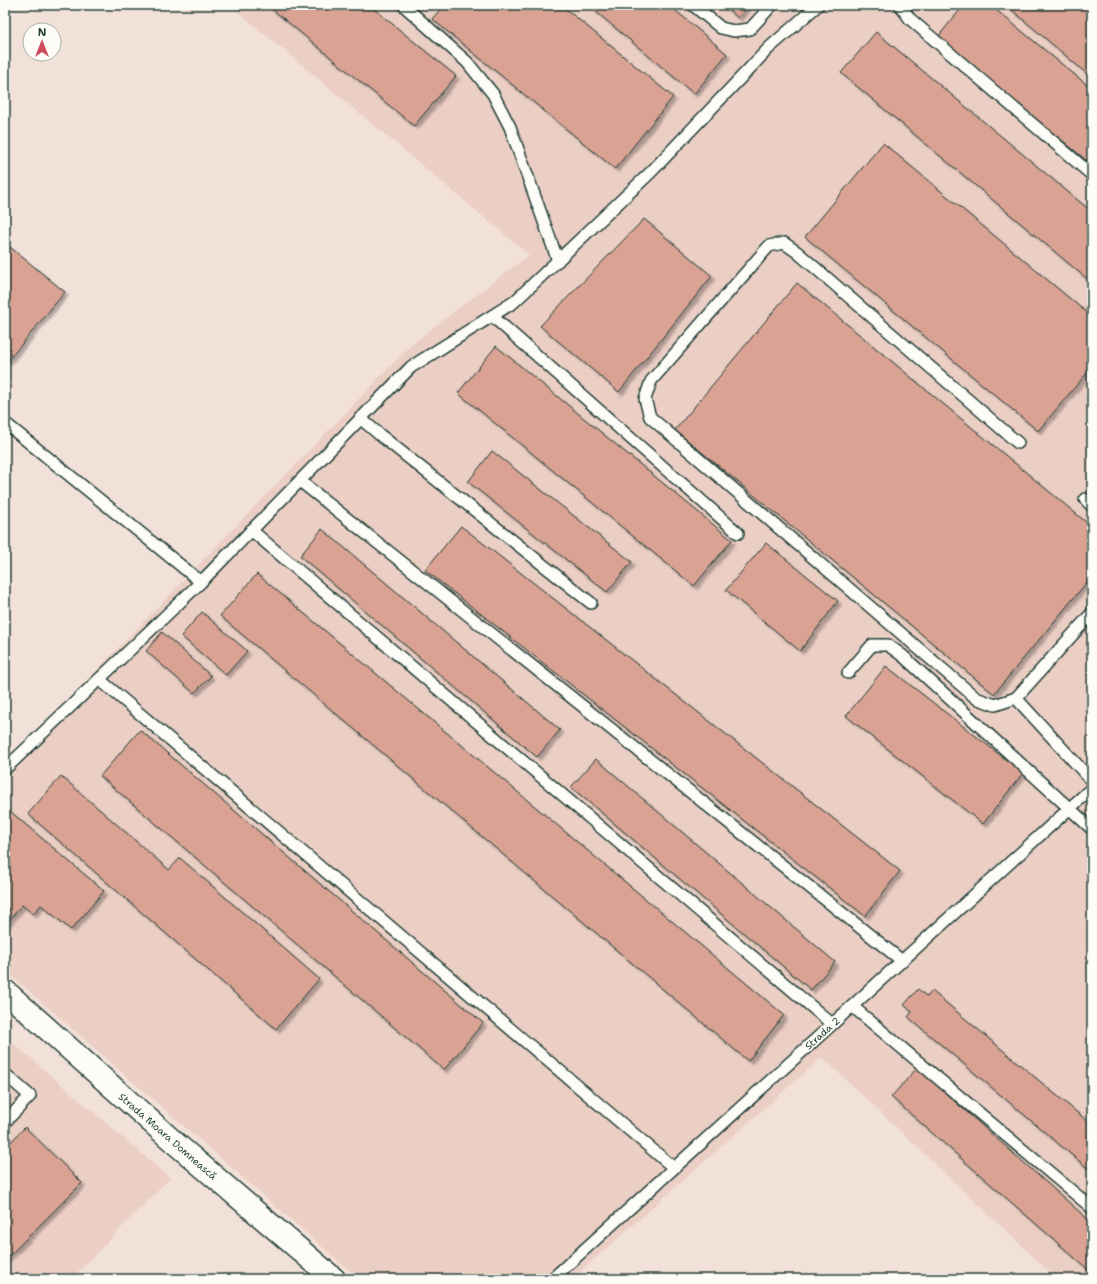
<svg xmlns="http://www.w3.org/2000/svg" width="1097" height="1284" viewBox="0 0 1097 1284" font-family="'Shantell Sans',sans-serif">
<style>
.built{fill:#ebcec4}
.building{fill:#daa293;stroke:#1f3d34;filter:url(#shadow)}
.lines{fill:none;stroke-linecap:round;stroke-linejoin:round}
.lane-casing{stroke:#1f3d34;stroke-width:14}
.secondary-casing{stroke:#1f3d34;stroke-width:25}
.lane{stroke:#fdfcf7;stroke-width:11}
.secondary{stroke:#fdfcf7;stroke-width:22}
.labels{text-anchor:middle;stroke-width:3.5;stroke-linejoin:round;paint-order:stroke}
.street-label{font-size:10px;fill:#1f3d34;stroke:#fdfcf7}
</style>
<defs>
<filter id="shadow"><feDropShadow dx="3.5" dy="3.5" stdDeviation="1" flood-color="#0004"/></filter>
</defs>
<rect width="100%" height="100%" fill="#f2e1d9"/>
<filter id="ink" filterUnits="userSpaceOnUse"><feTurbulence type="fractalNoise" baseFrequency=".025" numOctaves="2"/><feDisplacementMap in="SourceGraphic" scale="8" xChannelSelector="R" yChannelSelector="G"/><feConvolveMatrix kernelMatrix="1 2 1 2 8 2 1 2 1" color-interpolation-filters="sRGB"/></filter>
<g filter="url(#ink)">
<path class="built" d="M230 5H1092V1279H1057L822 1057 572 1279H359L5 970V765L413 343 529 255Z
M5 1036 170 1178 71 1279H5Z"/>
<path class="building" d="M267 5H369L456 76 414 126Z
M444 5H561L673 97 615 169 432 19Z
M588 5H669L727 54 694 94Z
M723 5H749L738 18Z
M964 5H990L1092 89V163L1091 164 937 38Z
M1006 5H1092V78Z
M876 32 1092 212V283L841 73Z
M883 143 1092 317V367L1038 431 805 237Z
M644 219 712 276 619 392 540 326Z
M5 243 65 292 7 362 5 360Z
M797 283 1092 527V576L994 694 675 430Z
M496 346 732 540 694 586 458 393Z
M492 451 632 562 607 592 468 482Z
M461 526 900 871 865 916 425 570Z
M322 529 560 730 537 757 300 556Z
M766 543 838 601 800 651 726 590Z
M257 574 784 1015 748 1061 220 616Z
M202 612 247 651 226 675 181 636Z
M162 632 211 676 194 693 146 651Z
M886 666 1023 773 983 824 846 716Z
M140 730 483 1023 444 1070 100 776Z
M596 759 835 962 811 990 571 787Z
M61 776 169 870 180 858 319 979 276 1029 28 814Z
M5 807 104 891 71 930 41 905 33 914 22 905 5 925Z
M918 989 927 997 932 991 1092 1125V1172L908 1017 912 1012 904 1005Z
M917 1068 1092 1223V1273L891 1097Z
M25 1127 82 1183 5 1260V1148Z"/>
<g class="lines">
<g class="lane-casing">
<path id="lane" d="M403 5 467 62 493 94 510 127 558 261
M693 5 721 28 734 31 750 29 772 5
M900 5 910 19 1092 175
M492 316 738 533
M360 418 380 435 591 603
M5 423 201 582
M300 481 901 960
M1085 499 1092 506
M251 530 832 1024
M1092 613 1016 698 1092 781
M848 673 872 645H888L903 656 1092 829
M99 679 674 1168
M1016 698 995 705 976 698 650 417 645 399 651 381 769 246 784 243 797 252 1018 443
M5 769 201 582 411 367 514 302 651 172 769 48 818 5
M852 1006 1092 1208
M5 1074 30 1096 5 1122
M552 1279 1092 788"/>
</g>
<g class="secondary-casing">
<path id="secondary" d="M5 991 175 1143 334 1279"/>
</g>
<use href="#lane" class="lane"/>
<use href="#secondary" class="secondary"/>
</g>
</g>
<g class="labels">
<g class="street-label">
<text transform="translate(822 1033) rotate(-42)" y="4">Strada 2</text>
<text transform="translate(168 1136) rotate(41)" y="4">Strada Moara Domnească</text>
</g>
</g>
<rect width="1097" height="1284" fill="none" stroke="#fdfcf7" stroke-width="20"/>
<rect x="10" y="10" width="1077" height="1264" fill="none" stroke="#1f3d34" stroke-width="1.5" filter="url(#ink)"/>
<g transform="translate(42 42)"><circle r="19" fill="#fdfcf7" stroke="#a4b0a9"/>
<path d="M0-3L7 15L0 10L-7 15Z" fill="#d1495b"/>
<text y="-6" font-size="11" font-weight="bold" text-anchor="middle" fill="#1f3d34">N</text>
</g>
</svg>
